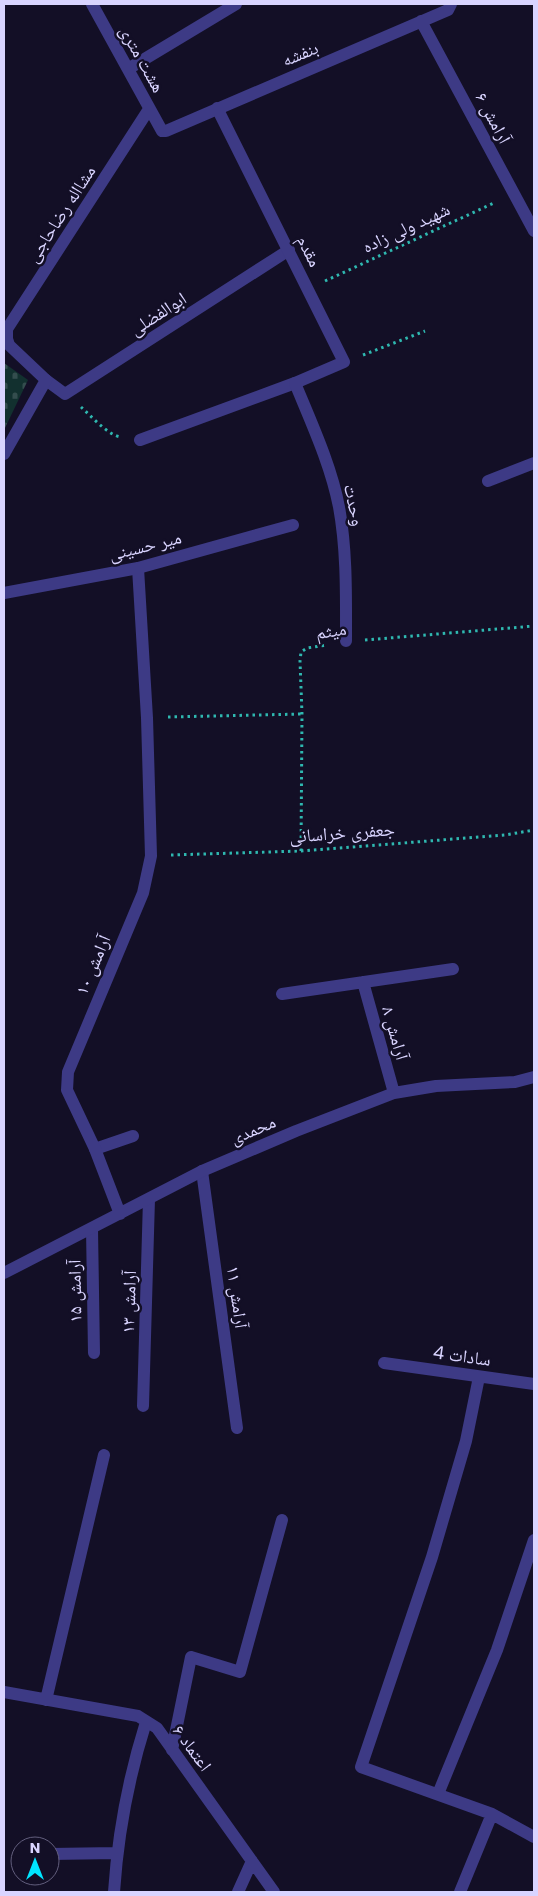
<svg xmlns="http://www.w3.org/2000/svg" width="538" height="1896" viewBox="0 0 538 1896" font-family="Poppins,'Noto Naskh Arabic',sans-serif">
<style>
.cemetery{fill:url(#cemetery-stones)}
.lines{fill:none;stroke-linecap:round;stroke-linejoin:round}
.path{stroke:#2fb8b0;stroke-width:3;stroke-dasharray:2.5 4;stroke-linecap:butt}
.service{stroke:#3d3a85;stroke-width:12}
.minor{stroke:#3d3a85;stroke-width:12}
.labels{text-anchor:middle;stroke-width:5;stroke-linejoin:round;paint-order:stroke}
.street-label{font-size:18px;fill:#d9d4ff;stroke:#130f26}
</style>
<defs>
<pattern id="cemetery-stones" width="16" height="16" patternUnits="userSpaceOnUse" patternTransform="scale(1.25)"><rect width="16" height="16" fill="#12302f"/><path d="M2 7V4a2 2 0 0 1 4 0v3zM10 15v-3a2 2 0 0 1 4 0v3z" fill="#344d4e"/></pattern>
</defs>
<rect width="100%" height="100%" fill="#130f26"/>
<path class="cemetery" d="M4 363 28 380 4 430Z"/>
<g class="lines">
<path class="path" d="M325 281 496 202
M363 355 425 331
M81 407C91 416 109 436 121 437
M365 640 534 626
M168 717 302 714
M301 851 302 714 300 661 301 652 307 648 327 645
M171 855 301 851 505 835 534 830"/>
<path class="service" d="M46 380 65 394 289 250
M140 440 295 383
M95 1149 133 1136
M202 1171 237 1428
M92 1229 94 1353
M143 1406 149 1199"/>
<path class="minor" d="M92 4 162 131H166L448 10 451 4
M421 21 534 231
M128 69 236 4
M217 108 344 362 295 383C311 422 331 465 339 507 347 551 346 597 346 641
M4 454 46 380 9 345 7 339V329L149 109
M488 481 534 463
M4 593 138 568 293 525
M363 982 394 1093
M282 994 453 969
M120 1214 95 1149 67 1090 68 1072 143 893 151 856 147 718 138 568
M4 1273 202 1171 296 1131 394 1093 436 1086 515 1082 534 1077
M384 1363 534 1384
M479 1377 466 1441 432 1557 361 1767 492 1814 534 1837
M4 1692 138 1716 157 1728 274 1892
M46 1700 104 1455
M172 1750 191 1657 240 1672 282 1520
M438 1794 497 1650 534 1540
M50 1854 117 1853
M114 1892C118 1832 128 1779 146 1722
M238 1892 252 1861
M460 1892 492 1814"/>
</g>
<g class="labels">
<g class="street-label">
<text transform="translate(300 54) rotate(-23)" y="6">بنفشه</text>
<text transform="translate(142 59) rotate(61)" y="6">هشت متری</text>
<text transform="translate(493 118) rotate(62)" y="6">آرامش ۶</text>
<text transform="translate(61 214) rotate(-57)" y="6">مشااله رضاحاجی</text>
<text transform="translate(406 228) rotate(-25)" y="6">شهید ولی زاده</text>
<text transform="translate(309 251) rotate(63)" y="6">مقدم</text>
<text transform="translate(158 314) rotate(-33)" y="6">ابوالفضلی</text>
<text transform="translate(354 505) rotate(78)" y="6">وحدت</text>
<text transform="translate(145 546) rotate(-14)" y="6">میر حسینی</text>
<text transform="translate(331 631) rotate(-9)" y="6">میثم</text>
<text transform="translate(342 833) rotate(-4)" y="6">جعفری خراسانی</text>
<text transform="translate(93 965) rotate(-67)" y="6">آرامش ۱۰</text>
<text transform="translate(395 1033) rotate(74)" y="6">آرامش ۸</text>
<text transform="translate(253 1130) rotate(-23)" y="6">محمدی</text>
<text transform="translate(75 1291) rotate(-91)" y="6">آرامش ۱۵</text>
<text transform="translate(237 1297) rotate(82)" y="6">آرامش ۱۱</text>
<text transform="translate(129 1302) rotate(-88)" y="6">آرامش ۱۳</text>
<text transform="translate(462 1356) rotate(8)" y="6">سادات 4</text>
<text transform="translate(192 1748) rotate(54)" y="6">اعتماد ۶</text>
</g>
</g>
<rect width="538" height="1896" fill="none" stroke="#d9d4ff" stroke-width="10"/>
<g transform="translate(35 1861)"><circle r="24" fill="#130f26" stroke="#625e7d"/>
<path d="M0-4L9 19L0 12L-9 19Z" fill="#00e5ff"/>
<text y="-8" font-size="14" font-weight="bold" text-anchor="middle" fill="#d9d4ff">N</text>
</g>
</svg>
